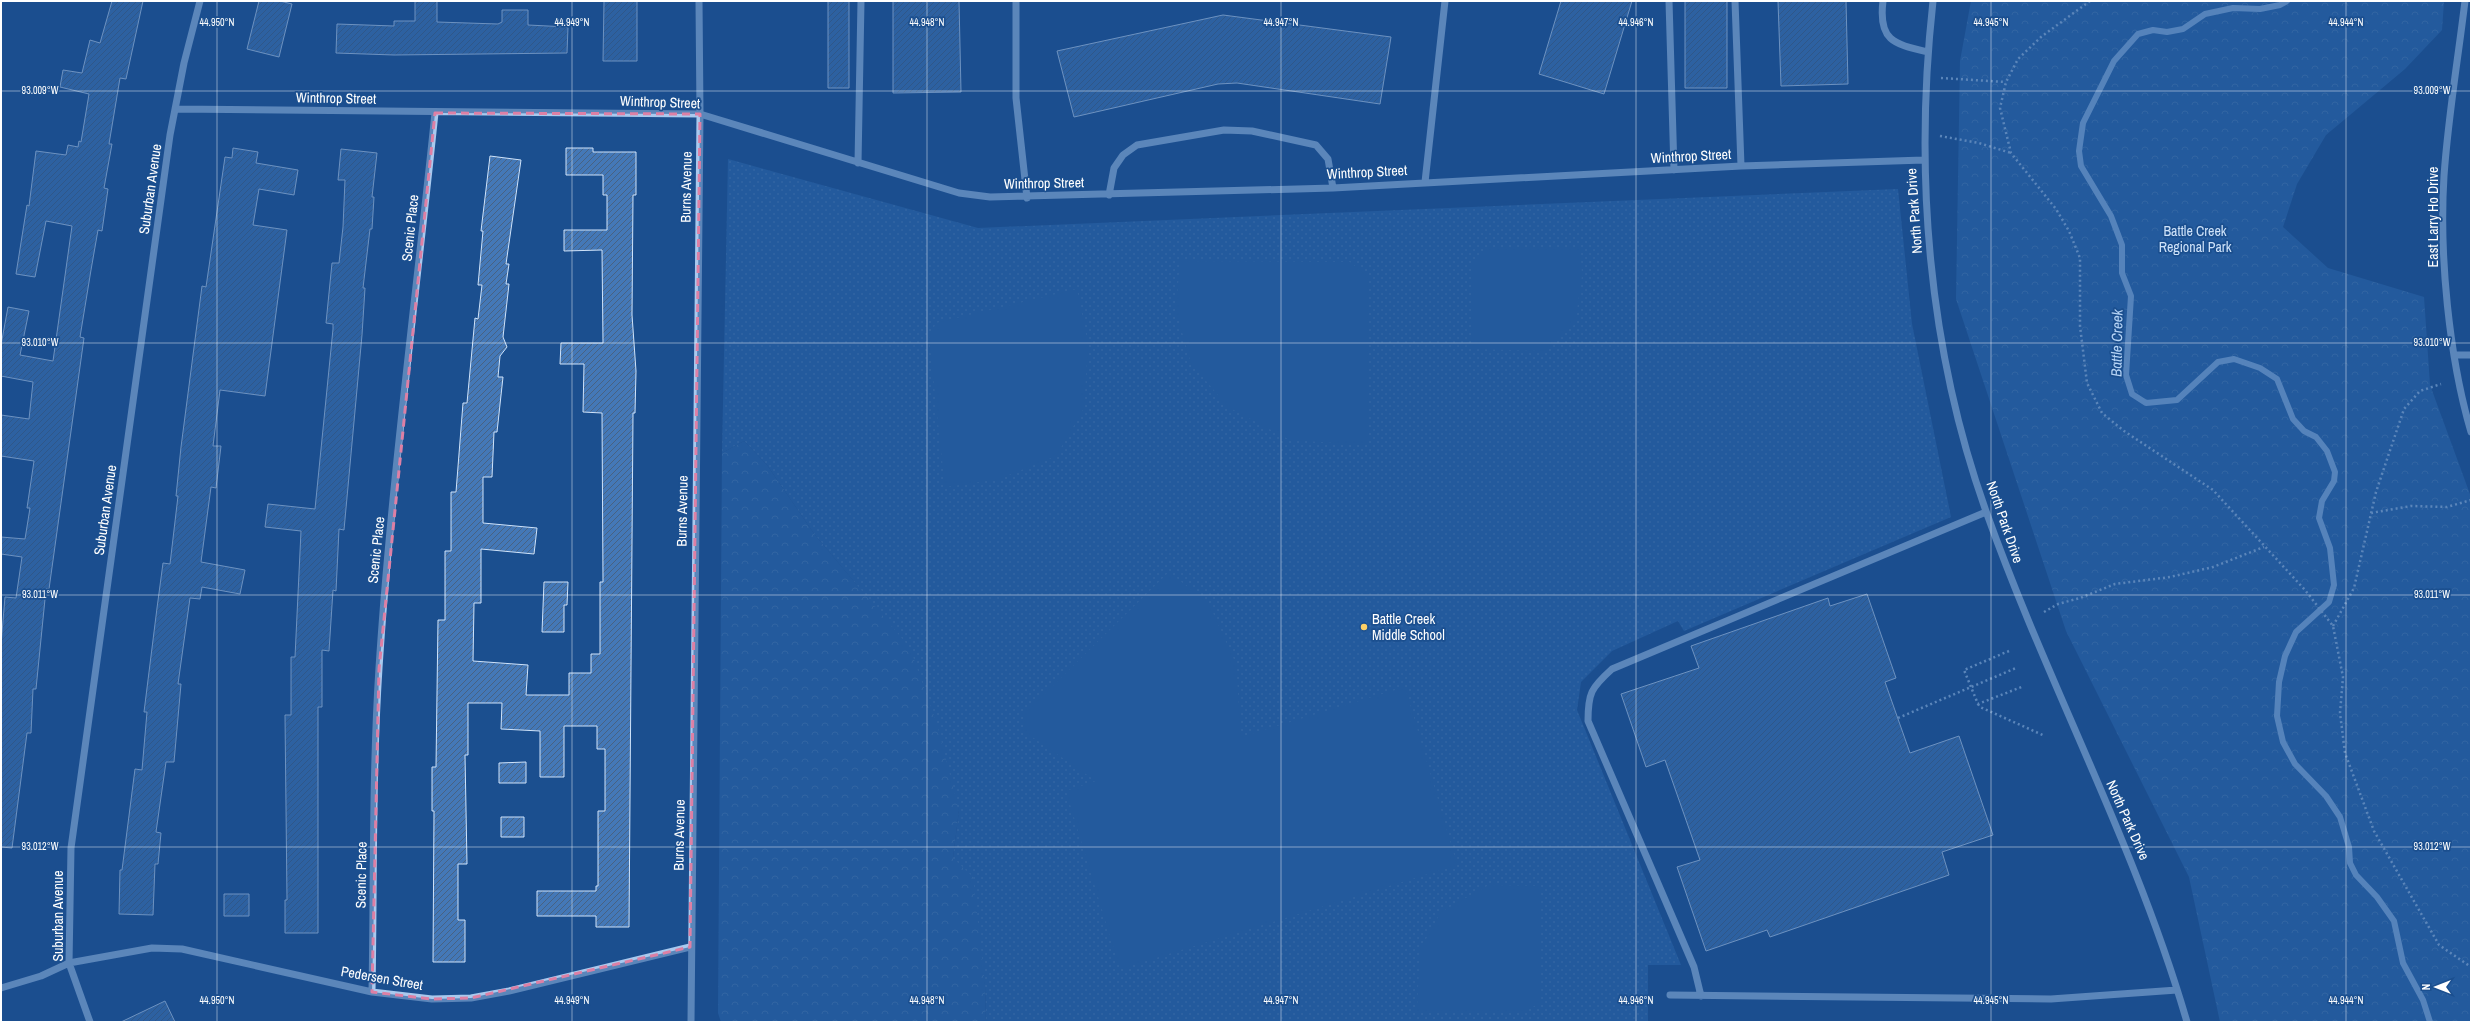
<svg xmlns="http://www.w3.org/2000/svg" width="2472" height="1023" viewBox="0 0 2472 1023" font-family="'Archivo Narrow',sans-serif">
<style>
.grass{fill:url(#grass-dots)}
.forest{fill:url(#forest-crowns)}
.pitch{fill:#2e69ad}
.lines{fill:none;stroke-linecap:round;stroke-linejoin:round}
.stream{stroke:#9cc4f0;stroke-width:6}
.building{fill:url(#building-hatch);stroke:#cfe3fa}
.path{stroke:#a9c9ee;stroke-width:2.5;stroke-dasharray:2 3;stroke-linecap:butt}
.minor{stroke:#a9c9ee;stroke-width:7}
.marked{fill:none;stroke:#dd80a5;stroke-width:3;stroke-dasharray:8 5;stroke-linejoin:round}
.ticks{fill:none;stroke:#fff;stroke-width:1;stroke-opacity:0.45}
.poi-dot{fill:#ffd166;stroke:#1b4f8f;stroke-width:1.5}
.labels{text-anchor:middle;stroke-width:3.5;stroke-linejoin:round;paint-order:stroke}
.street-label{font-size:14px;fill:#fff;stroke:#1b4f8f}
.park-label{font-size:14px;fill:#cfe3fa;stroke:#1b4f8f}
.poi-label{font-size:14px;fill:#fff;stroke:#1b4f8f;text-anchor:start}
.water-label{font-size:15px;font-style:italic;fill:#b5d3f5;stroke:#1b4f8f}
.ticks-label{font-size:10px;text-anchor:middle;fill:#fff;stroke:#1b4f8f;stroke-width:3.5;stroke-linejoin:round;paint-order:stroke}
</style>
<defs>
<pattern id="grass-dots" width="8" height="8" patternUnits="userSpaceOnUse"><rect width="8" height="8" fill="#2e69ad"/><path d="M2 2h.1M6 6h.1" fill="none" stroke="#4d80b9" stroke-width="1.8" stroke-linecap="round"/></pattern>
<pattern id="forest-crowns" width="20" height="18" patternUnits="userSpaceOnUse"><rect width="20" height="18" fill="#2e69ad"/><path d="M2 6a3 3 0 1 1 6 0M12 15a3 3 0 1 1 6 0" fill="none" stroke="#4d80b9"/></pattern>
<pattern id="building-hatch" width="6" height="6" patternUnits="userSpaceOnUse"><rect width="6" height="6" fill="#4478b7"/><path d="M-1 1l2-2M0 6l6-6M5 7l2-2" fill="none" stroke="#486282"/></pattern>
</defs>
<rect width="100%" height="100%" fill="#1b4f8f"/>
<path class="grass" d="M728 159 978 228 1898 189 1912 324 1951 517 1684 631 1678 621 1612 651 1581 682 1577 710 1681 965H1648V1022H986L985 985 953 858 959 810 856 584 815 535 767 465 744 441 722 453Z"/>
<path class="forest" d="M1971 1H2444L2442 30 2405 69 2326 135 2297 184 2283 227 2328 268 2424 297 2430 385 2471 497V1022H2220L2189 877 2066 631 1956 299 1960 61Z
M744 441 767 465 815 535 910 648 937 724 959 810 953 858 973 877 985 985 986 1022H721L718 1013 722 453Z"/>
<path class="pitch" d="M1580 247 1582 275 1575 324 1543 351 1473 349V262L1487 248Z
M1180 261 1350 262 1367 276 1368 445 1290 440 1228 407 1191 363 1176 311Z
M1077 289 1088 344 1084 408 1056 456 999 479 945 487 929 338 936 323Z
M1169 572 1209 604 1236 664 1241 737 1405 687 1457 865 1120 969 1066 791 1096 781 1025 732 1024 714Z
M1489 885 1541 886V1002L1526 1011H1417L1420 950 1441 912Z"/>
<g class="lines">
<path class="stream" d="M2287 1 2280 5 2260 9 2233 8 2205 14 2183 29 2167 32 2153 30 2138 34 2114 61 2083 123 2079 151 2081 166 2111 216 2122 245V273L2131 296 2126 375 2132 394 2146 403 2177 400 2218 362 2234 359 2260 368 2277 379 2293 419 2304 431 2316 437 2327 451 2335 472 2334 481 2322 501 2319 518 2330 548 2334 585 2329 602 2296 632 2285 656 2279 682 2277 716 2283 742 2295 764 2326 796 2340 817 2349 847 2350 863 2356 875 2377 897 2394 921 2403 963 2423 1000 2430 1022"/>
</g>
<path class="building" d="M112 1H143L126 79 120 78 109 144H112L104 188 108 189 102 231 98 230 91 270 80 337 84 338 49 589H46L36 689H33L31 733H27L12 848 1 847V644L5 597 16 598 22 557 1 554V537L25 539 30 508H27L34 461 1 456V415L29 419 33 382 1 376V345L8 307 29 311 20 355 53 361 72 226 46 221 35 277 16 274 27 205 29 206 36 151 66 155 68 145 78 147 79 141 81 142 89 94 60 87 63 70 82 73 90 40 100 43Z
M259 1H280L292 4 279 57 247 49Z
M415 1H437V22L498 24 502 22V10H528V25L568 27 567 53 394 55 336 53 337 24 394 26V21H415Z
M604 1H637V61H603Z
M828 1H849V88H828Z
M893 1H959L961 92 893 93Z
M1561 1H1632L1604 94 1539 74Z
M1685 1H1727V88H1685Z
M1778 1H1846L1848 84 1781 86Z
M1223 15 1391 37 1380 104 1237 83 1218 84 1074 117 1057 51Z
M233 148 258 152 256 163 298 170 294 195 259 189 253 225 287 230 265 396 220 390 213 446H221L216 488 211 487 201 562 245 570 240 594 202 587 200 599 190 598 178 684H181L174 762H166L156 832 161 833 158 864H155L153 915 119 914 120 870H122L135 769 142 770 147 712H144L157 608 163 563 170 564 178 496H176L181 447 202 286 206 287 225 157 232 158Z
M566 148H593V152H636V195H633L632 315 636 371 635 413H633L629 927H596V916H537V891H596V886H598V811H605V749H597V726H564V777H540V731L501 729 502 703H468V755H465L467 864H458V920H465V962H433L434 811H432V767H436L438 620H445V551H451V492H456L463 403H467L475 318 478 319 482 285H478L483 231H481L490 156 521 160 506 264H509L506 284H509L503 337 507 347 500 356 498 377H503L497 432H494L492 477H483V523L537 528 534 554 481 549V603H474L473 661 528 665 526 695H569V673H591V654H600V582H603L602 413 583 412 584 364H560L561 343H603L602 250 564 251V230H607V195H603V175H566Z
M341 149 377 153 372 197H374L372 229H370L363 288H365L362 335 344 530 339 529 336 591 333 590 329 651 322 650V707H318V933H285V900H287L285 715H291V657H295L301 531 265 527 268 504 315 509 333 329V324L326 323 332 263H339L343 227 345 180H338Z
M544 582H568L567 605H564V632H542Z
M1867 594 1896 678 1885 682 1910 753 1959 736 1993 835 1942 852 1949 875 1770 937 1767 930 1706 951 1677 867 1700 860 1665 760 1646 767 1621 694 1699 668 1691 646 1828 598 1830 606Z
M526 762V783H499V763Z
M501 817H524V837H501Z
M224 894H249V916H224Z
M165 1001 175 1022H121Z"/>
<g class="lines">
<path class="path" d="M2090 1 2041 37 2018 59 2006 82 2000 108 2011 153 2056 209 2069 231 2080 258V326L2087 383 2102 413 2124 431 2213 490 2305 590 2333 626 2343 677 2340 713 2345 753 2374 831 2439 945 2471 967
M1941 78 2006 82
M1940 136 1979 143 2011 153
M2371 513 2411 506 2447 507 2471 500
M2044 612 2058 604 2080 598 2115 584 2170 577 2213 567 2264 547
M2333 626 2354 588 2376 492 2404 409 2420 391 2441 384
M2009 651 1964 670 1978 704 2024 686
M1978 704 1980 707 2045 736
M1898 718 2016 668"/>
<path class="minor" d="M1016 1V98L1027 198
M1669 1 1674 170
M1735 1 1741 166
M1883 1C1878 41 1894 44 1928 52
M1933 1C1914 173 1928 350 1987 514 2048 685 2136 846 2187 1022
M2465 1C2458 59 2448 118 2444 176 2439 254 2449 357 2471 432
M175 109 700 114 959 193 990 197 1333 188 1741 166 1924 160
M858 163 861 1
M1425 182 1445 1
M1109 195 1114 168 1123 155 1137 145 1224 130 1252 131 1316 145 1328 159 1333 188
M2455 355H2471
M1 988 41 976 69 963 152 948 182 949 372 992 432 999 471 998 509 991 690 947
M372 992C374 884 372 776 379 668 391 483 416 298 435 113
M1670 995 2051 999 2177 990
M1701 996 1694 967 1588 721C1588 693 1591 688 1612 669L1986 512
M90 1022 69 963 71 848 170 135 184 63 200 1
M691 1022 700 114 699 1"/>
</g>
<path d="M0 0H2472V1023H0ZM435 113 700 114 690 947 471 998 432 999 372 992 379 669Z" fill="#1b4f8f" fill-opacity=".55" fill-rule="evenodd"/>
<path class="marked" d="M435 113 700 114 690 947 471 998 432 999 372 992 379 669Z"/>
<path class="ticks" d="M217 1V1022M572 1V1022M927 1V1022M1281 1V1022M1636 1V1022M1991 1V1022M2346 1V1022M1 91H2471M1 343H2471M1 595H2471M1 847H2471"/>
<circle class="poi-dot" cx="1364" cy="627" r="4"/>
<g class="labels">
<g class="street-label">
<text transform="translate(336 98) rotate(1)" y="5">Winthrop Street</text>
<text transform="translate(660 102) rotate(2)" y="5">Winthrop Street</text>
<text transform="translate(1691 156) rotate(-3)" y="5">Winthrop Street</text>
<text transform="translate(1367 172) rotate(-3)" y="5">Winthrop Street</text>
<text transform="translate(1044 183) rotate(-1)" y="5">Winthrop Street</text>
<text transform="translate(686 187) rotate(-89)" y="5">Burns Avenue</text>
<text transform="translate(150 189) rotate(-82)" y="5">Suburban Avenue</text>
<text transform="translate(1914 211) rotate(-94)" y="5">North Park Drive</text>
<text transform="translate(2433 217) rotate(-90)" y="5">East Larry Ho Drive</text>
<text transform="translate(410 228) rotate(-84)" y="5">Scenic Place</text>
<text transform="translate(105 510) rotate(-82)" y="5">Suburban Avenue</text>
<text transform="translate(682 511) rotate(-89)" y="5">Burns Avenue</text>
<text transform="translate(2005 522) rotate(71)" y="5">North Park Drive</text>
<text transform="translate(376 550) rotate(-84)" y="5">Scenic Place</text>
<text transform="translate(2128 820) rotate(66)" y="5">North Park Drive</text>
<text transform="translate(679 835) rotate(-89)" y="5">Burns Avenue</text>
<text transform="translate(361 875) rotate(-89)" y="5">Scenic Place</text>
<text transform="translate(58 916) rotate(-90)" y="5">Suburban Avenue</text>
<text transform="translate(382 978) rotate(10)" y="5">Pedersen Street</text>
</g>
<g class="park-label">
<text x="2195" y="236">Battle Creek<tspan x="2195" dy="16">Regional Park</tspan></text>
</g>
<g class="poi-label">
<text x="1372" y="624">Battle Creek<tspan x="1372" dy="16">Middle School</tspan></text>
</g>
<g class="water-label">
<text transform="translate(2117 343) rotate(-89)" y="5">Battle Creek</text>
</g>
</g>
<g class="ticks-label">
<text x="217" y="26">44.950°N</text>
<text x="572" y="26">44.949°N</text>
<text x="927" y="26">44.948°N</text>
<text x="1281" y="26">44.947°N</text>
<text x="1636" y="26">44.946°N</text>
<text x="1991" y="26">44.945°N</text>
<text x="2346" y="26">44.944°N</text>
<text x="2432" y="94">93.009°W</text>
<text x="40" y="94">93.009°W</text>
<text x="2432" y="346">93.010°W</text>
<text x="40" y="346">93.010°W</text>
<text x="2432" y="598">93.011°W</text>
<text x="40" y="598">93.011°W</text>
<text x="2432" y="850">93.012°W</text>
<text x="40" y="850">93.012°W</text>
<text x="217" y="1004">44.950°N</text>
<text x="572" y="1004">44.949°N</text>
<text x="927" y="1004">44.948°N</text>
<text x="1281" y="1004">44.947°N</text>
<text x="1636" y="1004">44.946°N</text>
<text x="1991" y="1004">44.945°N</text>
<text x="2346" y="1004">44.944°N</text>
</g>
<rect width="2472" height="1023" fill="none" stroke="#ffffff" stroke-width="4"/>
<g transform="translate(2436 987) rotate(270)" stroke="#1b4f8f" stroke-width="3" paint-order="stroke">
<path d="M0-3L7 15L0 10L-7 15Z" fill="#ffffff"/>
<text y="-6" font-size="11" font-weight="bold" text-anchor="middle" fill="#ffffff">N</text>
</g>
</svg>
